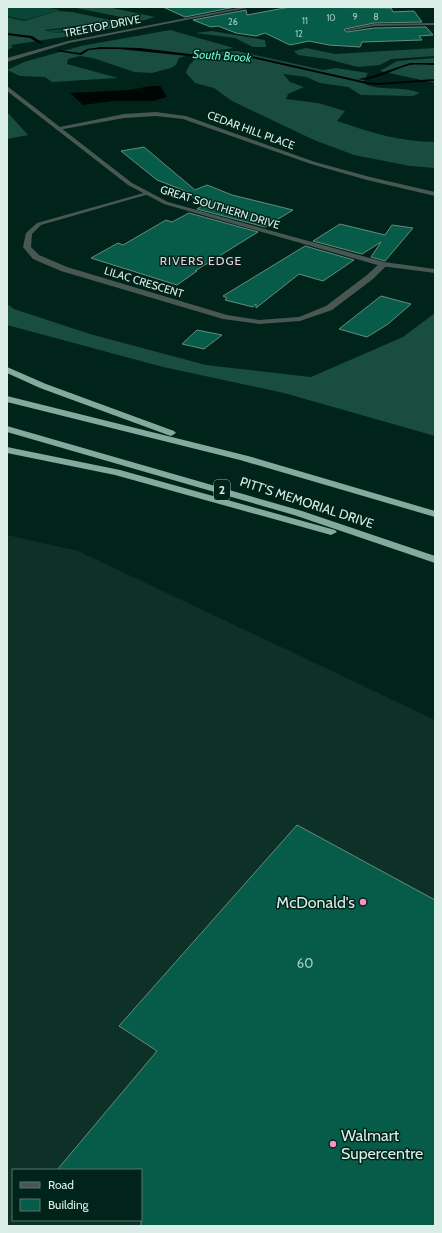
<svg xmlns="http://www.w3.org/2000/svg" width="442" height="1233" viewBox="0 0 442 1233" font-family="Cabin,sans-serif">
<style>
.built{fill:#0d3127;fill-rule:evenodd}
.green{fill:#094636}
.forest{fill:#194d3e}
.water{fill:#000604}
.lines{fill:none;stroke-linecap:round;stroke-linejoin:round}
.stream{fill:#000604;fill-rule:evenodd}
.building{fill:#065c48;stroke:#668b7e}
.minor{fill:#485752;fill-rule:evenodd}
.tertiary{fill:#485752;fill-rule:evenodd}
.motorway{fill:#83aa9c;fill-rule:evenodd}
.poi-dot{fill:#fc8fc3;stroke:#00241a;stroke-width:1.5}
.labels{text-anchor:middle;stroke-width:3;stroke-linejoin:round;paint-order:stroke}
.far-number-label{font-size:9px;fill:#a5cabf}
.far-street-label{font-size:11px;fill:#daeee7;stroke:#00241a}
.far-water-label{font-size:12px;font-style:italic;fill:#6ef3cc;stroke:#00241a}
.far-neighbourhood-label{font-size:12px;letter-spacing:1px;fill:#f9cade;stroke:#00241a}
.shield{fill:#00241a;stroke:#99b1aa;stroke-width:1}
.shield-label{font-size:12px;font-weight:bold;fill:#daeee7}
.street-label{font-size:13px;fill:#daeee7;stroke:#00241a}
.near-number-label{font-size:13px;fill:#a5cabf}
.near-poi-label{font-size:16px;fill:#daeee7;stroke:#00241a;text-anchor:end}
</style>
<rect width="100%" height="100%" fill="#00241a"/>
<path class="built" d="M7 535 78 551 435 720V1226H7ZM13 1170H141V1220H13Z"/>
<path class="green" d="M7 7H46L60 10 25 20 7 16Z
M85 26 96 28 52 33 45 31Z"/>
<path class="forest" d="M71 7H108L155 17 141 21Z
M57 11 72 12 124 23 123 26 86 34 78 31 96 28 84 25 45 30C54 36 66 29 76 35L11 45 13 47 7 50V17L24 21Z
M170 30 234 48 192 54 179 58 176 65 171 68 152 73 134 72 93 58 80 56 68 59 67 64 118 78 52 82 45 77 20 76 7 70 24 62 81 46Z
M212 31 265 40 266 47H253L235 38 195 33Z
M306 48 335 54 435 48V56L391 59 380 65 358 67 327 59 298 55 294 51Z
M237 51 323 70 336 68 368 73 363 83C380 92 401 85 420 93L413 96 361 95 348 87 320 83 306 77 283 74 290 82 304 87 288 94 286 99 318 103 345 111 337 121C369 132 401 142 435 142V168L410 166 354 155 314 140 232 101 214 88 195 83 186 73C192 51 218 52 237 51Z
M435 58V83L380 71 397 61Z
M7 114H9L28 135 7 139Z
M7 304 14 309 90 334 206 365 311 377 403 337 435 313V436L284 393 163 367 7 325Z"/>
<path class="water" d="M151 86H160L167 97 154 101H113L83 105 70 93 129 90Z"/>
<g class="lines">
<path class="stream" d="M7 33 32 36 43 43 40 44 30 38 7 35Z
M101 47 140 48 207 56 247 55 367 82 378 83 435 79V81L378 85 367 84 247 57 207 58 119 49H101L89 50 81 55 56 51 58 50 80 53 87 49Z
M410 63H435V65C427 65 417 64 410 65 396 68 372 83 358 79L369 77Z"/>
</g>
<path class="building" d="M163 7H235L185 17Z
M290 7 391 8 393 12 414 11 422 22 374 23 345 29 344 30 347 32 374 28 426 27 433 35 419 36 422 40 362 42 360 47 329 45 309 41 290 45 265 33 256 36 236 33 218 26 211 27 193 20 246 10 247 15Z
M144 147 195 190 207 185 232 195 293 210 265 227 197 209 206 204 185 193 188 192 157 180 121 151Z
M189 213 258 232 195 271H197L177 285 91 258 118 243 123 245 166 220 172 222Z
M340 224 385 235 392 225 413 228 385 261 371 257 381 242 362 254 313 241Z
M305 246 354 260 323 281 299 274 256 308V304L253 307 225 300 227 298 223 296Z
M381 296 411 304 388 324 367 337 339 329Z
M197 330 222 335 204 349 182 344Z
M297 825 435 900V1226H141V1170H57L157 1051 119 1026Z"/>
<g class="lines">
<path class="minor" d="M243 7H252L69 43 7 62V58L68 41Z
M435 23V25L374 26 347 31 345 30 374 24Z
M156 112 186 116 315 162 370 177 435 192V196L367 180 311 164 183 119 156 116 124 118 58 130 55 128 124 114Z
M144 193 149 194 41 225 32 234 31 247 39 255 67 267 227 315 259 320 299 317 326 306 367 275 381 262 388 264 373 279 332 310 300 321 259 324 223 319 61 271 33 259 23 247 26 233 37 223Z"/>
<path class="tertiary" d="M7 86 132 183 168 202 384 262 435 269V273L381 266 164 204 128 185 7 91Z"/>
<path class="motorway" d="M7 367 46 384 174 431 176 433 171 436 168 435 40 388 7 373Z
M7 396 248 456 435 511V517L240 460 7 402Z
M7 426 302 511 435 556V563L294 515 7 432Z
M7 447 120 470 335 530 337 532 331 535 115 475 7 453Z"/>
</g>
<g class="poi-dot">
<circle cx="363" cy="902" r="4"/>
<circle cx="333" cy="1144" r="4"/>
</g>
<g class="labels">
<g class="far-number-label">
<text x="355" y="20">9</text>
<text x="376" y="20">8</text>
<text x="331" y="21">10</text>
<text x="305" y="24">11</text>
<text x="233" y="25">26</text>
<text x="299" y="37">12</text>
</g>
<g class="far-street-label">
<text transform="translate(102 26) rotate(-11)" y="4">TREETOP DRIVE</text>
<text transform="translate(251 130) rotate(20)" y="4">CEDAR HILL PLACE</text>
<text transform="translate(220 207) rotate(17)" y="4">GREAT SOUTHERN DRIVE</text>
<text transform="translate(144 282) rotate(17)" y="4">LILAC CRESCENT</text>
</g>
<g class="far-water-label">
<text transform="translate(222 56) rotate(4)" y="4">South Brook</text>
</g>
<g class="far-neighbourhood-label">
<text x="201" y="265">RIVERS EDGE</text>
</g>
<rect class="shield" x="214" y="480" width="16" height="20" rx="3"/>
<g class="shield-label">
<text x="222" y="494">2</text>
</g>
<g class="street-label">
<text transform="translate(307 502) rotate(18)" y="5">PITT'S MEMORIAL DRIVE</text>
</g>
<g class="near-number-label">
<text x="305" y="968">60</text>
</g>
<g class="near-poi-label">
<text x="355" y="908">McDonald's</text>
<text x="341" y="1141" text-anchor="start">Walmart<tspan x="341" dy="18">Supercentre</tspan></text>
</g>
</g>
<rect width="442" height="1233" fill="none" stroke="#daeee7" stroke-width="16"/>
<rect x="12" y="1169" width="130" height="52" fill="#00241a" stroke="#57756c"/>
<rect x="20" y="1182" width="20" height="6" fill="#485752" stroke="#57756c"/>
<text x="48" y="1189" font-size="12" fill="#daeee7">Road</text>
<rect x="20" y="1199" width="20" height="12" fill="#065c48" stroke="#57756c"/>
<text x="48" y="1209" font-size="12" fill="#daeee7">Building</text>
</svg>
